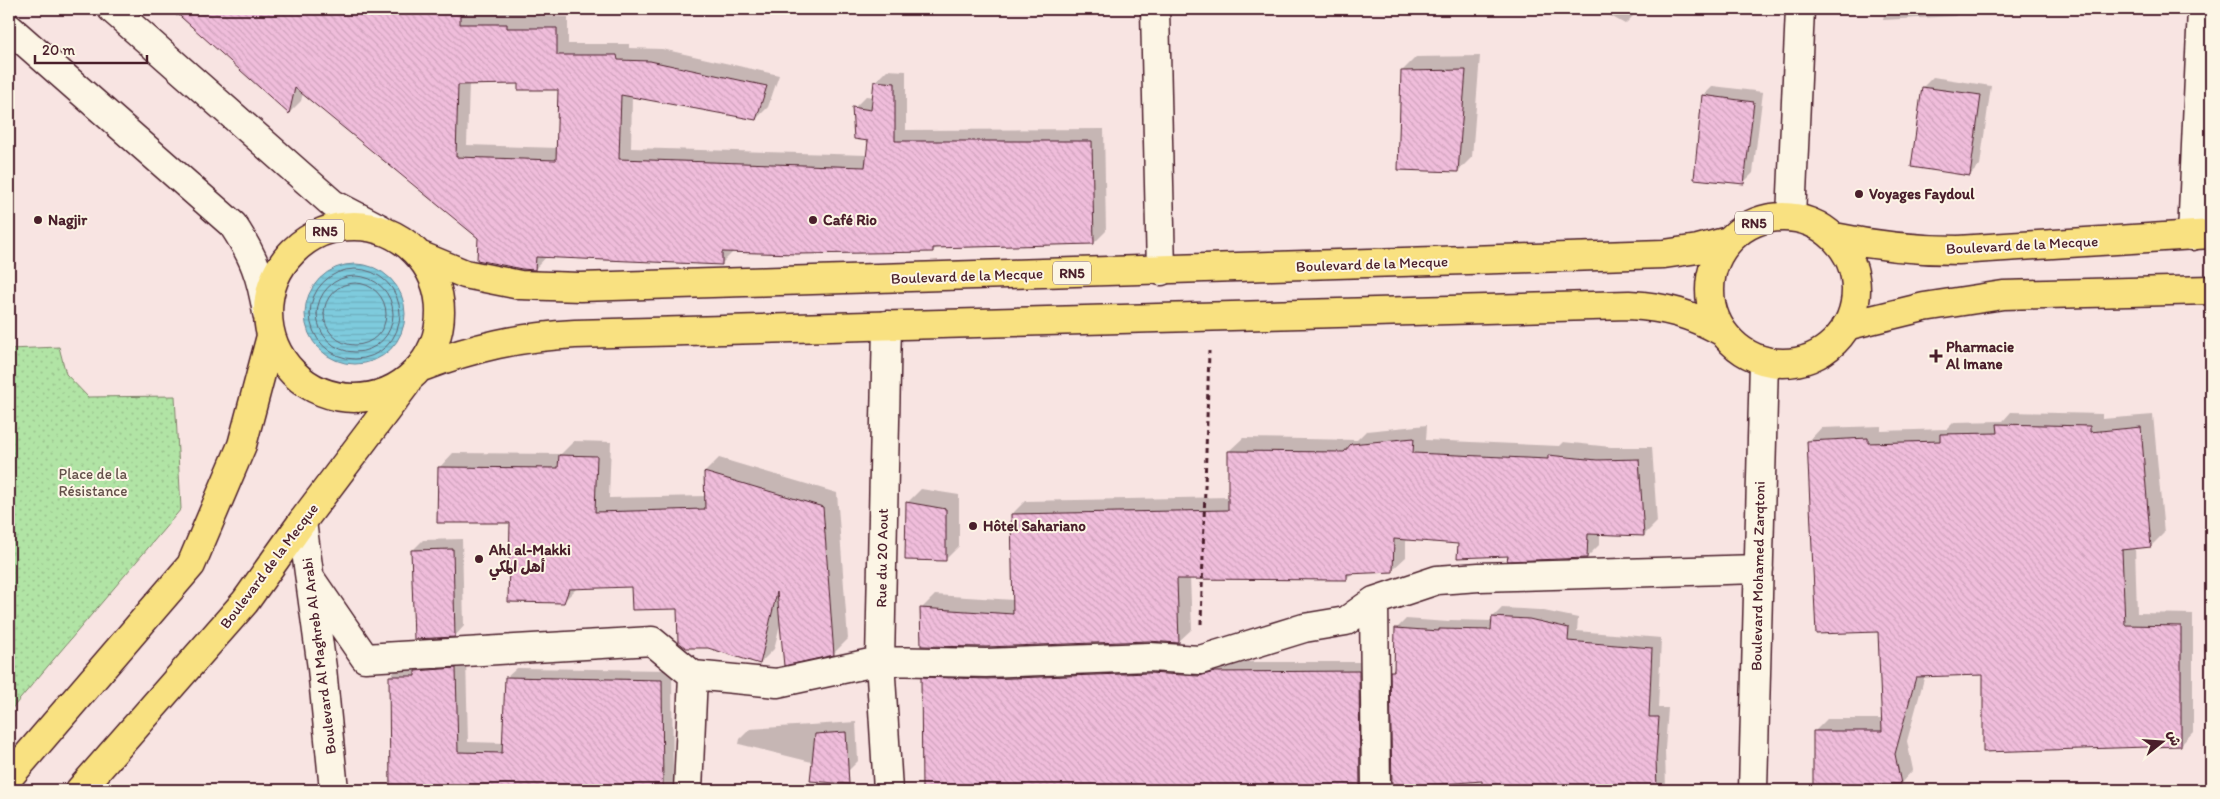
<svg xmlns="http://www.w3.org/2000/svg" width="2220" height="799" viewBox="0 0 2220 799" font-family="Itim,'Playpen Sans Arabic',sans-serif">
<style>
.park{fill:url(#park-dots);stroke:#7e8268}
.water{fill:url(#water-rules);stroke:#698696}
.shadow{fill:#0003;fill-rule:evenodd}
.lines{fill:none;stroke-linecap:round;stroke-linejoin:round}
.shore{stroke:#5f6472;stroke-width:1}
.building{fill:url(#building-back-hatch);stroke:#4a1f2b;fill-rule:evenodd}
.minor-casing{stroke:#4a1f2b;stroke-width:31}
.major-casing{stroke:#4a1f2b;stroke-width:31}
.path{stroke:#4a1f2b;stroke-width:3;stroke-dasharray:5 4;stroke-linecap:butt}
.minor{stroke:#fcf5e5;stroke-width:28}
.major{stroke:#f9e181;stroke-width:28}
.poi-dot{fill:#4a1f2b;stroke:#fcf5e5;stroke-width:2}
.labels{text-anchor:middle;stroke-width:4;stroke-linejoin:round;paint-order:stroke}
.shield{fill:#fcf5e5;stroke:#7f5f63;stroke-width:1}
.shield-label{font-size:14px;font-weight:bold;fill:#4a1f2b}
.poi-label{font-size:15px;font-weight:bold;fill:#4a1f2b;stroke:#fcf5e5;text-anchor:start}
.street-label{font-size:15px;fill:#4a1f2b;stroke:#fcf5e5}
.park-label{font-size:15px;fill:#64504a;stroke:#fcf5e5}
</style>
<defs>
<pattern id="park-dots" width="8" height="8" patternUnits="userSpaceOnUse" patternTransform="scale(1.25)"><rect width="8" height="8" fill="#b1e4a5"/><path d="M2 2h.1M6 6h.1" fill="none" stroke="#9ac38e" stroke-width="1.8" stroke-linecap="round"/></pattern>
<pattern id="water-rules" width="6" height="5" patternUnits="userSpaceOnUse" patternTransform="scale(1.25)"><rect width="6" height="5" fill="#7ecbdd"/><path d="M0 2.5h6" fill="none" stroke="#6eaebe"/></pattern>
<pattern id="building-back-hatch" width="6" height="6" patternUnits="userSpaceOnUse" patternTransform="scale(1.25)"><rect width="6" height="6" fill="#f0bddb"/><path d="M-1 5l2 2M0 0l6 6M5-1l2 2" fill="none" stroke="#cfa2bc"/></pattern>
</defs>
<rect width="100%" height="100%" fill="#f8e4e2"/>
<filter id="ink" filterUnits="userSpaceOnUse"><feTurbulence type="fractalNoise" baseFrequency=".02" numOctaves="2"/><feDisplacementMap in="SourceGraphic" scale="10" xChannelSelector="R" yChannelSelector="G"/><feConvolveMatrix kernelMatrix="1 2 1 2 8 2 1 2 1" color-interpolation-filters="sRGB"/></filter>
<g filter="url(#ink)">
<path class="park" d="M59 347 66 374 88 397 175 396 181 509 9 712V349Z"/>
<path class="water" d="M305 314a50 50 0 1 1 100 0a50 50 0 1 1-100 0Z"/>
<path class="shadow" d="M169 9H539L540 16 568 17V44H629V48L662 49 779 75 768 107 756 119 632 95 631 148 867 155 869 140 854 108 866 96 874 97 875 82 887 70 906 71V130L1104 129 1106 231 1094 243 937 247 933 251 733 252 721 264 547 256 535 269 479 238 303 93 301 101 289 113 180 14 177 17ZM519 83 560 89 558 148 467 145 469 84Z
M1598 9H1640L1625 24Z
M1885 9H1963L1955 16 1883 20Z
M1480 56 1472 157 1458 171 1402 71 1416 57Z
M1933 77 1991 86 1980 165 1970 175 1923 87Z
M1713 86 1763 92 1753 173 1743 183 1703 96Z
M2011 412 2102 414V419L2153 415 2164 533 2151 546 2135 547 2137 613 2193 614V732L2181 745 1984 673 1925 675 1907 741 1913 770 1901 783 1814 732 1827 719H1883L1879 631 1809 441 1821 428 1881 426V431L1947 429 1954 422 2003 421Z
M1427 425 1426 440 1559 446 1563 442 1611 447H1652L1657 522 1644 535 1600 533V544L1587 557 1509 555 1460 542 1406 539V557L1392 570 1352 573 1346 579 1190 577 1192 629 1178 642 1148 640 922 645V608L935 595 1014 600 1012 514 1025 501 1229 497V451L1243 438 1357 440 1366 431Z
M574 441 611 442 609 498 706 496 705 472 719 458 837 493 848 639 833 654 781 621 774 649 760 663 675 583 578 587 563 602 512 522 439 468 453 453 561 454Z
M921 489 959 495V546L945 560 907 503Z
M462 539 464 626 455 636 413 550 423 540Z
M1502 608 1539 610 1578 618 1577 631 1661 638 1658 708H1668L1665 749 1666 790H1610L1483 784 1484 780 1392 671 1396 667 1397 628 1406 619 1448 622 1450 620 1493 621V617Z
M466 658 468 742 504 743 506 678 517 668 672 670 673 790H391L390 676 401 666Z
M1226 662H1368L1375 790 923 789 922 678 932 668Z
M856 722 858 761 848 771 739 744 740 739 750 729Z
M851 788V790H803Z"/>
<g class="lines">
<path class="shore" d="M310 314a45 45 0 1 1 90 0a45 45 0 1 1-90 0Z
M317 314a38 38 0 1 1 76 0a38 38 0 1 1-76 0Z
M324 314a31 31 0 1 1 62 0a31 31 0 1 1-62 0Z"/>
</g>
<path class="building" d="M172 9H460V24H507V28H557V55H617L618 60 650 61 767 86 756 120 621 95 619 159 865 167 868 141 854 139 852 107 871 110 874 81 895 83V141H1092L1094 244 933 248V252L797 254 722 252V265L536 257 535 270 522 269 477 260 478 238 295 88 289 114ZM518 84V90H558L556 160 456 157 458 85Z
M1466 70 1458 172 1398 170 1401 71Z
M1922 87 1981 95 1970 176 1911 167Z
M1702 95 1754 102 1744 184 1694 179Z
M1997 424 2090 426V432L2141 427 2151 547 2122 550 2125 625 2181 626V746L1983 752V675L1916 677 1895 754 1901 784 1813 785V731H1882L1878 632 1816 634 1807 441 1868 438V443L1940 441V434L1998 433Z
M1414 438 1413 453 1548 459V455L1597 460 1639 459 1644 536 1588 534 1587 558 1507 561 1508 556 1457 558 1458 544 1394 539 1393 572 1347 574V580L1177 579 1179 643 1148 641 986 647 921 646 920 608 1013 614 1011 514 1228 510V451L1344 452 1351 444Z
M559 455 597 456 595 512 705 509 704 472 823 507 834 655 784 666 777 592 760 664 708 648H686L678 642 677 609 632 610 631 587 569 589 564 603 508 602 510 523H437L438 467 558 468Z
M906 502 946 509V561L905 560Z
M453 549 455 637 414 639 411 550Z
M1492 617 1529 619 1569 628 1568 641 1652 648 1649 717H1659L1656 759 1657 790 1482 786V781L1392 788 1390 671H1394L1395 628 1439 631V629L1491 630Z
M456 668 458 752 502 753 505 677 662 680 663 790H390L389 676H415V671Z
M1359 671 1360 790H922L921 677 987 679 1149 673 1199 676 1215 672Z
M846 732 849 784 810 781 815 734Z"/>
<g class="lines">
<g class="minor-casing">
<path id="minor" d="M112 9 333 204 381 229
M1155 9 1161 271
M9 28 233 225C254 257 261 276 267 313
M1791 217 1800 9
M2192 236 2202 9
M887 325 880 661 888 790
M302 522 322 668 334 790
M310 578 365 658 652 641 693 675 777 683 880 661 986 663 1149 657 1200 660 1304 628 1346 621 1374 601 1437 580 1479 577 1759 569
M1374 601 1376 790
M688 790 693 675
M1753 790 1764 361"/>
</g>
<g class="major-casing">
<path id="major" d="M1710 290a73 73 0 1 1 146 0a73 73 0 1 1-146 0Z
M268 312a86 86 0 1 1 172 0a86 86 0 1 1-172 0Z
M1834 237C1876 246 1915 250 1958 250L2211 234
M419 255 465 274 520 285 580 287 1664 254 1698 249 1728 241
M1846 326 1924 307 2003 295 2211 290
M422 367C475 347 519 337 575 334L1629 305C1666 307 1691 314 1723 332
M9 777 191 565 242 445 271 336
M80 790 245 602 302 522 406 384"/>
</g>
<path class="path" d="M1201 624 1209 351"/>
<use href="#minor" class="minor"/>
<use href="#major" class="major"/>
</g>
</g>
<g class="poi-dot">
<circle cx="1859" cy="194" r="5"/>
<circle cx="38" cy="220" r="5"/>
<circle cx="813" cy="220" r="5"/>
<path d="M1933.5 348.5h5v5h5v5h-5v5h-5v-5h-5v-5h5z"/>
<circle cx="973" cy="526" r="5"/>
<circle cx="479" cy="559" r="5"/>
</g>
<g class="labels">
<g class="shield">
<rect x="1735" y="211.5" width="38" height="23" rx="4"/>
<rect x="306" y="219.5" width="38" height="23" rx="4"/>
<rect x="1053" y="261.5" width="38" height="23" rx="4"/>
</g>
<g class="shield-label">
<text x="1754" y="228">RN5</text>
<text x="325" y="236">RN5</text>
<text x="1072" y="278">RN5</text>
</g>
<g class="poi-label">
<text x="1869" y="199">Voyages Faydoul</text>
<text x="48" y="225">Nagjir</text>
<text x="823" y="225">Café Rio</text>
<text x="1946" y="352">Pharmacie<tspan x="1946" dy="17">Al Imane</tspan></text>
<text x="983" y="531">Hôtel Sahariano</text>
<text x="489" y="555">Ahl al-Makki<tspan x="489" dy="17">أهل المكي</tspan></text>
</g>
<g class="street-label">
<text transform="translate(2022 245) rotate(-3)" y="5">Boulevard de la Mecque</text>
<text transform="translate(1372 264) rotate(-2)" y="5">Boulevard de la Mecque</text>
<text transform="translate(967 276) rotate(-2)" y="5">Boulevard de la Mecque</text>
<text transform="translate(882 558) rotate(-89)" y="5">Rue du 20 Aout</text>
<text transform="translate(269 566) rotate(-53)" y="5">Boulevard de la Mecque</text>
<text transform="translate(1758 576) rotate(-89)" y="5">Boulevard Mohamed Zarqtoni</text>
<text transform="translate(319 656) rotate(-97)" y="5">Boulevard Al Maghreb Al Arabi</text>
</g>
<g class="park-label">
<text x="93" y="479">Place de la<tspan x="93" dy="17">Résistance</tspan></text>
</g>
</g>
<rect width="2220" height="799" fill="none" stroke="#fcf5e5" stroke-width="30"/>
<rect x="15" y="15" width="2190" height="769" fill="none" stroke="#4a1f2b" stroke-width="2" filter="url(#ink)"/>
<g transform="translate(2162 742) rotate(73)" stroke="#fcf5e5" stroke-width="4" paint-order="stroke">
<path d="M0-4L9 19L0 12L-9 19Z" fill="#4a1f2b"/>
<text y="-8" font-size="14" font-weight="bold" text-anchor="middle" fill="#4a1f2b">ش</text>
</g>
<path d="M35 55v8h112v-8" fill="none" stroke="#4a1f2b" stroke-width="2.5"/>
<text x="42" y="55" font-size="15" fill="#4a1f2b" stroke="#fcf5e5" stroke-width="4" paint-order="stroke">20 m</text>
</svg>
